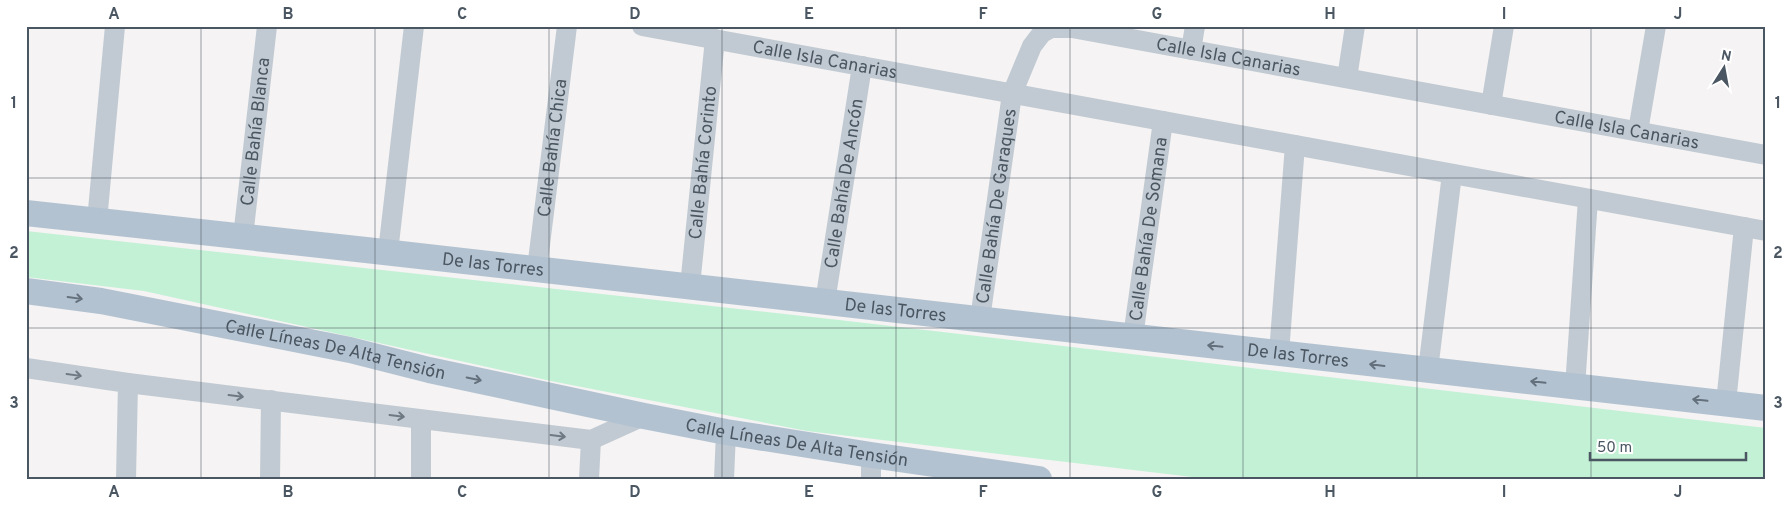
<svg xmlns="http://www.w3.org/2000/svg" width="1792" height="505" viewBox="0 0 1792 505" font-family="Overpass,sans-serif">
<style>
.green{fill:#c3f1d5}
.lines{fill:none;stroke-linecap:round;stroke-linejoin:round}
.minor{stroke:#c1cad2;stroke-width:20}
.major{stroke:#b3c2d1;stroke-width:26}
.oneway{stroke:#64717d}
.oneway2{stroke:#6e7983}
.grid{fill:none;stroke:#4a5661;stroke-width:1;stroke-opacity:0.55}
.labels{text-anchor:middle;stroke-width:5;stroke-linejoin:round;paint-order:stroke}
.street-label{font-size:18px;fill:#4a5661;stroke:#fff}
.neatline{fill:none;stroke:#4a5661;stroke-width:2}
.grid-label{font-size:16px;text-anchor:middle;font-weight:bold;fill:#4a5661}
</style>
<rect width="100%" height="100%" fill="#f5f3f3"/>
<path class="green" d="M26 231 839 320 1766 428V479H1209L807 431 551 381 144 291 26 277Z"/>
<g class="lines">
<g class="minor">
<path id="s1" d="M642 26 1766 231"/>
<path d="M1191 50 1195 26"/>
<path d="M1347 78 1355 26"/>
<path d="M1491 105 1504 26"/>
<path d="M1638 131 1656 26"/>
<path d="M97 221 115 26"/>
<path id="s2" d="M243 237 267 26"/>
<path d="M388 252 414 26"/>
<path id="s3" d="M537 269 567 26"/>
<path id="s4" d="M690 286 715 39"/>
<path id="s5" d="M825 302 862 66"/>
<path id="s6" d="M980 319 1012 94 1032 46 1042 33 1051 28H1072L1766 155"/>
<path id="s7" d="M1133 337 1163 121"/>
<path d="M1279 353 1295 145"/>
<path d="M26 368 128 383 591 440 644 416"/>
<path d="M1428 370 1452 174"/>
<path d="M1575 387 1588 199"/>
<path d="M1726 403 1744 227"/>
<path d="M126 479 128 383"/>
<path d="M270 479 271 400"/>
<path d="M421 479V420"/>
<path d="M589 479 591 440"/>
<path d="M724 479 726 432"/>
<path d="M871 479V455"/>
</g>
<g class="major">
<path id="s8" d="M26 213 366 250 1766 408"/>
<path id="s9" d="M26 291 101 301 350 350 429 370 644 416 726 432 871 455 1039 479"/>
</g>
</g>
<defs><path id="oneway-shaft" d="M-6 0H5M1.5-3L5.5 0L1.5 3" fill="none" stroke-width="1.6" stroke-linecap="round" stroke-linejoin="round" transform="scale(1.25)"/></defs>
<g class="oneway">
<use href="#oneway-shaft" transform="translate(75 298) rotate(8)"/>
<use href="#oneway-shaft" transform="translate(1215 346) rotate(-174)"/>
<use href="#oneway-shaft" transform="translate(1377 365) rotate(-173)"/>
<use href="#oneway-shaft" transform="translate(474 379) rotate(12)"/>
<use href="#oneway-shaft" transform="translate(1538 382) rotate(-174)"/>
<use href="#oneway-shaft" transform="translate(1700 400) rotate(-174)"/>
</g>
<g class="oneway2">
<use href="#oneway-shaft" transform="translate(74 375) rotate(8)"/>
<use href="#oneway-shaft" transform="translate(236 396) rotate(7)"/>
<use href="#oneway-shaft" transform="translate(397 416) rotate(7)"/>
<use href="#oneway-shaft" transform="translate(558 436) rotate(7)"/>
</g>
<path class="grid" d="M201 26V479M375 26V479M549 26V479M722 26V479M896 26V479M1070 26V479M1243 26V479M1417 26V479M1591 26V479M26 178H1766M26 328H1766"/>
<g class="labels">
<g class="street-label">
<text dy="6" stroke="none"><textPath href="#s6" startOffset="486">Calle Isla Canarias</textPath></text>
<text dy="6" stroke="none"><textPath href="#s1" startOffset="186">Calle Isla Canarias</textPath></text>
<text dy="6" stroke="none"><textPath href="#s6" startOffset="891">Calle Isla Canarias</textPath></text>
<text dy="6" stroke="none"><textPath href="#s2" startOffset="106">Calle Bahía Blanca</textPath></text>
<text dy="6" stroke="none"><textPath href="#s3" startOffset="122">Calle Bahía Chica</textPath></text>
<text dy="6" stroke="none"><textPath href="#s4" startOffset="124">Calle Bahía Corinto</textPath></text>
<text dy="6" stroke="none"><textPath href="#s5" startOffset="120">Calle Bahía De Ancón</textPath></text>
<text dy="6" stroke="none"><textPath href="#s6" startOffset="114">Calle Bahía De Garaques</textPath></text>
<text dy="6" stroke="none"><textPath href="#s7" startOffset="109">Calle Bahía De Somana</textPath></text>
<text dy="6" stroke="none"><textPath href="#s8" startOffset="470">De las Torres</textPath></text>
<text dy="6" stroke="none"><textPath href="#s8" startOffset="875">De las Torres</textPath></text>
<text dy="6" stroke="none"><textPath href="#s9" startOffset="315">Calle Líneas De Alta Tensión</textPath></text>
<text dy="6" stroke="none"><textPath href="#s8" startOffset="1280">De las Torres</textPath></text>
<text dy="6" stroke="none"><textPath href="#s9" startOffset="786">Calle Líneas De Alta Tensión</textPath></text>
</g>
</g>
<rect width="1792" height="505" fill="none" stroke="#ffffff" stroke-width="55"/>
<g transform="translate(1724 68) rotate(11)" stroke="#ffffff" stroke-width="4" paint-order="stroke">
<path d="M0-4L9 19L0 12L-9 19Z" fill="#4a5661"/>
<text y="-8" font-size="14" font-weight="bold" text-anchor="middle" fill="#4a5661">N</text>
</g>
<path d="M1590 452v8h156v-8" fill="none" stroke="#4a5661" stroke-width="2.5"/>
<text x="1597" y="452" font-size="15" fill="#4a5661" stroke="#ffffff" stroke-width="4" paint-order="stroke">50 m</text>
<rect x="28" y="28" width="1736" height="450" class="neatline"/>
<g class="grid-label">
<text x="114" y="19">A</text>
<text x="288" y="19">B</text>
<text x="462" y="19">C</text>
<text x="635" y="19">D</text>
<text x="809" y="19">E</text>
<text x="983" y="19">F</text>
<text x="1157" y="19">G</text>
<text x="1330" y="19">H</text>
<text x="1504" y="19">I</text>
<text x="1678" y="19">J</text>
<text x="14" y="108">1</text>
<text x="1778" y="108">1</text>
<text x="14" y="258">2</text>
<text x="1778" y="258">2</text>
<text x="14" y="408">3</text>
<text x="1778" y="408">3</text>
<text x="114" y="497">A</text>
<text x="288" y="497">B</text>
<text x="462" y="497">C</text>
<text x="635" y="497">D</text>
<text x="809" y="497">E</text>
<text x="983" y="497">F</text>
<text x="1157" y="497">G</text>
<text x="1330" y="497">H</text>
<text x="1504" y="497">I</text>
<text x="1678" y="497">J</text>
</g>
</svg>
